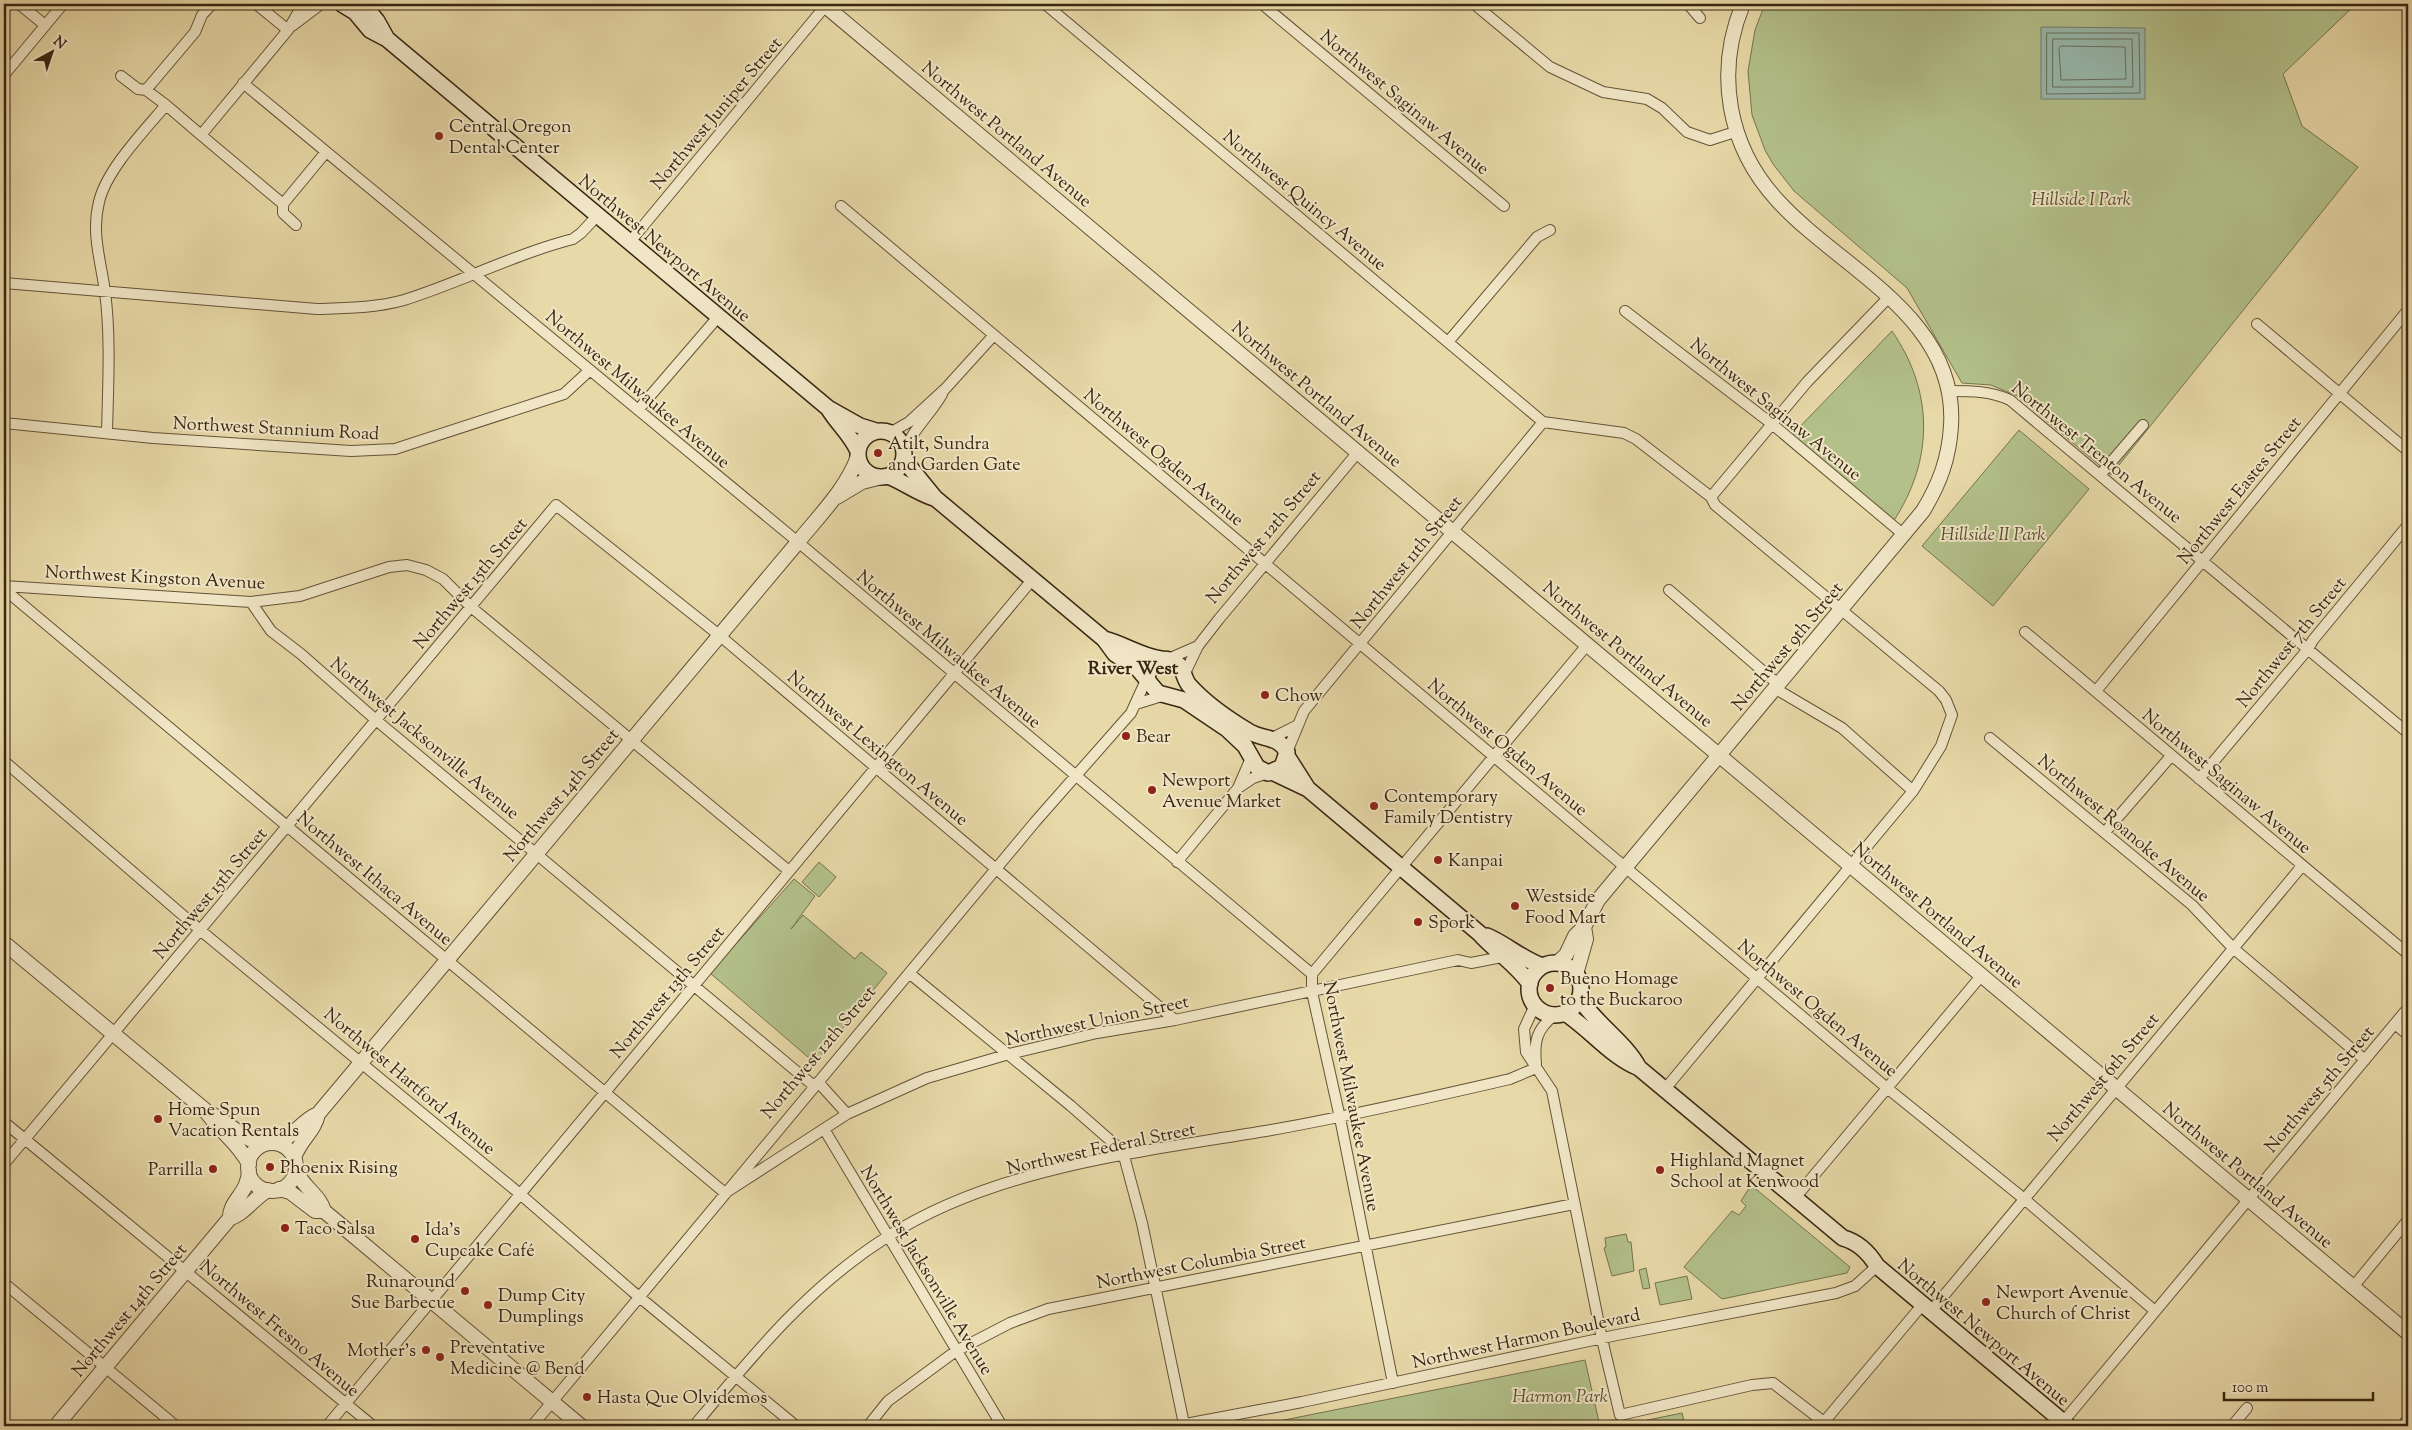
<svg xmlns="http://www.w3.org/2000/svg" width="2412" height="1430" viewBox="0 0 2412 1430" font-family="'Sorts Mill Goudy',serif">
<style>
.green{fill:#b3c08a;stroke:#76734e}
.water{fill:#98b9ad;stroke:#727e6f}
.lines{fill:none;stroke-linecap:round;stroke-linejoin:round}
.shore{stroke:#68705f;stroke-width:1}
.minor-casing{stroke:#645337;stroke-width:12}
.tertiary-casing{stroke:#645337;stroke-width:16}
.secondary-casing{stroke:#382611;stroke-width:18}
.minor{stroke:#f0e6c6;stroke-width:10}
.tertiary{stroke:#f0e6c6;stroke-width:14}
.secondary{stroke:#f0e6c6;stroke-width:15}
.poi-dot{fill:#8f2418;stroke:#f0e6c6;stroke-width:2}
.labels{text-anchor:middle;stroke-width:4;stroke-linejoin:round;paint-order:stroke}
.street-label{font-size:18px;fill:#382611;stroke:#f0e6c6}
.poi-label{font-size:18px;fill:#382611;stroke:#f0e6c6;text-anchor:start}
.park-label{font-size:18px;font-style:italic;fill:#574c2f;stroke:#f0e6c6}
.neighbourhood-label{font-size:19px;font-weight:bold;fill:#382611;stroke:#f0e6c6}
</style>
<rect width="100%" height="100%" fill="#e8d9a8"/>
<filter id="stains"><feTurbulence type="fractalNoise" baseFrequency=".004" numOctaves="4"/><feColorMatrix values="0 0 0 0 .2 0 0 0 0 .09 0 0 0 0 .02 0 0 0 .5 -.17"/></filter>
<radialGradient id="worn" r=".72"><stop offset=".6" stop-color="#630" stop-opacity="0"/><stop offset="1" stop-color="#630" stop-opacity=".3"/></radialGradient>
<path class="green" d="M1765 4H2356L2283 74 2302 126 2358 167 2111 475 2017 396 1991 385 1962 383 1907 288 1794 191 1773 164 1765 150 1752 115 1748 71 1755 30Z
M1892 331C1934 392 1934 460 1893 522L1791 436Z
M2019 430 2089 489 1993 606 1922 546Z
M819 862 836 877 819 897 802 882Z
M794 879 815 896 791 929 803 915 855 959 861 952 887 973 815 1063 710 973Z
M1751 1185 1850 1267 1847 1273 1722 1299 1684 1267 1732 1211 1739 1215 1746 1206 1741 1201Z
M1626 1234 1628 1242H1631L1634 1271 1612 1276 1604 1248 1606 1247 1605 1238Z
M1646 1268 1650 1288 1643 1289 1639 1270Z
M1687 1276 1692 1299 1660 1305 1655 1283Z
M1585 1360 1599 1422 1612 1420 1638 1422 1682 1413 1685 1426H1254Z"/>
<path class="water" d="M2041 27 2145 28V99H2041Z"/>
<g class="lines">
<path class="shore" d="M2047 33H2139L2140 93 2047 94Z
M2053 39H2132L2133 87H2053Z
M2061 46 2125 47 2126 79 2061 80 2059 49Z"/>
<g class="minor-casing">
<path id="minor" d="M19 4 45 25
M256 4 288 30
M1045 4 1543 422 1624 433 1636 439 1711 497 1715 505 1939 691 1946 700 1952 715 1941 746 1913 791 1665 1089
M1262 4 1504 206
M1474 4 1550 67 1603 92 1647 99 1662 108 1687 132 1710 140 1735 132
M1688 4 1700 18
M292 26 321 4
M4 75 63 4
M121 76 138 89 146 90
M243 83 798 542 1312 974V992L1340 1118 1393 1383
M166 105 146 90 195 32 202 15 212 4
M201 135 283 204V213L296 225
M283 204 326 152
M841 206 1887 1088 2023 1198 2155 1311
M629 243 827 4
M4 283 317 309C345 308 376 308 404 300 461 282 515 254 573 239L581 233 597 216
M1625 311 1772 424 1904 535
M2257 324 2408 451
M1448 342 1537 237 1550 230
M1950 391C1972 391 1990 391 2010 400L2408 733
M638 410 718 317
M4 423 153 438 351 451 395 449 564 394 590 370
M888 432 895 430 909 422 945 389 994 335
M107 433C108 386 111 338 105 292 101 261 91 234 99 202 106 170 145 130 166 105L201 135 288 30 303 4
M904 453C911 431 931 414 942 394
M2100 475 2143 425
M1711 497 1807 382 1889 297
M4 586 251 602 300 596 389 567 407 565 426 570 443 579 471 607 789 871
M4 589 725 1193 847 1114 927 1078 1009 1054 1097 1033 1175 1020 1458 960 1471 963 1502 957
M1669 590 1779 685
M251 602 271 631 301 654 376 720 814 1086
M2025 632 2408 954
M1168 659 1198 646
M1184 675 1198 646 1219 619 1358 452
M1776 689 1842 728 1913 791
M2096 691 2408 310
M1136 704 1165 695
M1272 738 1296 726
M1990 738 2192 905 2233 948 2365 1060
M1287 752 1304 711 1543 422
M1251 758 1238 788 1253 778 1268 773
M4 761 200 930 520 1194 632 1291 796 1426
M2199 779 2308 649 2313 640 2408 525
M2106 831 2171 756
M1177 862 1238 788
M909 973 1071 1106 1119 1148 1124 1156 1142 1223 1184 1424
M1312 974 1587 645
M1535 1005 1524 1029 1526 1052 1552 1091 1602 1339 1620 1415 1752 1385 1773 1383 1829 1426
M2395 1024 2408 1035
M1536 1064C1534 1042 1536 1029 1555 1015
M818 1082 847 1114
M4 1122 373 1426
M824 1129 1002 1426
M4 1164 556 505 719 635 1175 1020
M1795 1198 1981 976
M4 1283 176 1426
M2353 1287 2408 1220
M1931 1311 2302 866
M1824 1422 1923 1304
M2063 1422 2408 1008
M327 1426 1032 580
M532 1426 1035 822 1131 713 1147 678
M694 1426C753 1355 808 1287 887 1237 997 1166 1144 1152 1271 1130 1351 1116 1431 1097 1510 1079L1536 1068
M868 1426 888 1401 956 1351 1010 1323 1048 1309 1574 1204
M1175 1426 1302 1402 1617 1335 1836 1293 1855 1286 1877 1266
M2232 1426 2247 1408
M2402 1426 2408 1419"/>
</g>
<g class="tertiary-casing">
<path id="tertiary" d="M823 4 2408 1333
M837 497 862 482 882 477
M4 943 205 1110C218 1130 238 1142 249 1164
M1557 963 1566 955 1575 936 1584 927 1598 900 1923 511C1940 483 1949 458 1951 426 1958 317 1840 269 1778 201 1727 146 1715 72 1743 4
M1576 974 1586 939 1584 927
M205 1111C227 1119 241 1140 264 1144
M277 1143C294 1137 302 1120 318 1114
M248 1167a24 24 0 1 1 48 0a24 24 0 1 1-48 0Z
M294 1158C299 1141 315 1131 318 1114L798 542C818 517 848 487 858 456
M296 1170C302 1187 320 1195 324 1211L581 1426
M279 1189 290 1192 315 1211H324
M230 1218C229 1201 249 1193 249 1170
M56 1426 230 1218C243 1215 255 1197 268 1190"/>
</g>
<g class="secondary-casing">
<path id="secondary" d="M342 4 355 12 370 30 387 39 828 408 860 426 876 431
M363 4 377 21 387 39
M828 408C837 423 851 435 858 451
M858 454a23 23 0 1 1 46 0a23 23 0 1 1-46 0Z
M904 460 935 498 1104 639 1115 654 1138 669 1158 693 1184 700 1227 729 1245 746 1257 767 1268 773 1282 767 1287 752C1278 735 1262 740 1248 731 1228 719 1205 703 1189 685 1184 679 1184 671 1179 665 1174 660 1168 659 1161 659L1150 667 1147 678
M888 476C904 482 917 493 934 498
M1104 639C1124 644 1140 656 1161 659
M1287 756 1308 789 1479 933C1495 951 1516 964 1530 984
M1272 772 1308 789
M1487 936C1506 944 1522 959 1542 966
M1529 989a26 26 0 1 1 52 0a26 26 0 1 1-52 0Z
M1580 999C1597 1025 1624 1041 1639 1068
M1565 1013C1591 1030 1610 1056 1639 1068L1843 1238C1858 1242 1869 1253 1877 1266L2068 1426"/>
</g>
<use href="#minor" class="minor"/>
<use href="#tertiary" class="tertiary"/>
<use href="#secondary" class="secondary"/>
</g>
<g class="poi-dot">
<circle cx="439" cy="136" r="5"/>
<circle cx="878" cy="453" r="5"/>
<circle cx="1265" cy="695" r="5"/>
<circle cx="1126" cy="736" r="5"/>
<circle cx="1152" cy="790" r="5"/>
<circle cx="1374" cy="806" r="5"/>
<circle cx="1438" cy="860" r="5"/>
<circle cx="1515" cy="906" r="5"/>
<circle cx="1418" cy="922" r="5"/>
<circle cx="1550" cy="988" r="5"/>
<circle cx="158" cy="1119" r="5"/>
<circle cx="270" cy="1167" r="5"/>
<circle cx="213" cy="1169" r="5"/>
<circle cx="1660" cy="1170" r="5"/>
<circle cx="285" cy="1228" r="5"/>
<circle cx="415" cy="1239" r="5"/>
<circle cx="465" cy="1291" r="5"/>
<circle cx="1986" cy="1302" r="5"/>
<circle cx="488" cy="1305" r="5"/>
<circle cx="426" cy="1350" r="5"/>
<circle cx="440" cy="1357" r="5"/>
<circle cx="587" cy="1397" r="5"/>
</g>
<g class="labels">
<g class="street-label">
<text transform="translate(1405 102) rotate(40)" y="6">Northwest Saginaw Avenue</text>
<text transform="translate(716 113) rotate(-50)" y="6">Northwest Juniper Street</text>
<text transform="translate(1007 134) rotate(40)" y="6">Northwest Portland Avenue</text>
<text transform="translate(1305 200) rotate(40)" y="6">Northwest Quincy Avenue</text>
<text transform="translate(665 248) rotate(40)" y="6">Northwest Newport Avenue</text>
<text transform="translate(638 389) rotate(40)" y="6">Northwest Milwaukee Avenue</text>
<text transform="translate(1317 394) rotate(40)" y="6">Northwest Portland Avenue</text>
<text transform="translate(1776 409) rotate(39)" y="6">Northwest Saginaw Avenue</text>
<text transform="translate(276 428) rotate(3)" y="6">Northwest Stannium Road</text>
<text transform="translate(2097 452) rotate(39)" y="6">Northwest Trenton Avenue</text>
<text transform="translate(1164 457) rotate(40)" y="6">Northwest Ogden Avenue</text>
<text transform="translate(2239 490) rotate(-51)" y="6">Northwest Eastes Street</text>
<text transform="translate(1263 537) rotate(-50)" y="6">Northwest 12th Street</text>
<text transform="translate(1406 562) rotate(-51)" y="6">Northwest 11th Street</text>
<text transform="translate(155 577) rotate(3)" y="6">Northwest Kingston Avenue</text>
<text transform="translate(470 583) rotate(-50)" y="6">Northwest 15th Street</text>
<text transform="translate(2291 642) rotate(-51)" y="6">Northwest 7th Street</text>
<text transform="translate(1787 646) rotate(-50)" y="6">Northwest 9th Street</text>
<text transform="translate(949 649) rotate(40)" y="6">Northwest Milwaukee Avenue</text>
<text transform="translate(1628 654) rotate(40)" y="6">Northwest Portland Avenue</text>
<text transform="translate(425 738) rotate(40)" y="6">Northwest Jacksonville Avenue</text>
<text transform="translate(1508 747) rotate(40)" y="6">Northwest Ogden Avenue</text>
<text transform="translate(878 748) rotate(40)" y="6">Northwest Lexington Avenue</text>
<text transform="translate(2227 781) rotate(40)" y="6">Northwest Saginaw Avenue</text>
<text transform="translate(561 795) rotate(-50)" y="6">Northwest 14th Street</text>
<text transform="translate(2124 828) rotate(40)" y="6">Northwest Roanoke Avenue</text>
<text transform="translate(375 878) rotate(40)" y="6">Northwest Ithaca Avenue</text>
<text transform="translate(210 893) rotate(-50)" y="6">Northwest 15th Street</text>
<text transform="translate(1938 915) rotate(40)" y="6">Northwest Portland Avenue</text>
<text transform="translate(667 992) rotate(-50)" y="6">Northwest 13th Street</text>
<text transform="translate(1818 1008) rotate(40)" y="6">Northwest Ogden Avenue</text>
<text transform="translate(1097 1020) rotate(-12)" y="6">Northwest Union Street</text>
<text transform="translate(818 1052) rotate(-50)" y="6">Northwest 12th Street</text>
<text transform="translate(2103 1077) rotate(-50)" y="6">Northwest 6th Street</text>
<text transform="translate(410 1081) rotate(40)" y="6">Northwest Hartford Avenue</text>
<text transform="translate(2319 1089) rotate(-50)" y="6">Northwest 5th Street</text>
<text transform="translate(1352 1096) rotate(79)" y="6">Northwest Milwaukee Avenue</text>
<text transform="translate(1101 1148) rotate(-12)" y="6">Northwest Federal Street</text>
<text transform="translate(2248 1175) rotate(40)" y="6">Northwest Portland Avenue</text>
<text transform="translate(1201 1262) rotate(-11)" y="6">Northwest Columbia Street</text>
<text transform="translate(927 1270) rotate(59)" y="6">Northwest Jacksonville Avenue</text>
<text transform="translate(129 1310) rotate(-50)" y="6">Northwest 14th Street</text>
<text transform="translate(280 1328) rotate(40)" y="6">Northwest Fresno Avenue</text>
<text transform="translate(1984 1332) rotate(40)" y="6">Northwest Newport Avenue</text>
<text transform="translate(1526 1338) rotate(-12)" y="6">Northwest Harmon Boulevard</text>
</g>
<g class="poi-label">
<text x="449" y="132">Central Oregon<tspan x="449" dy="21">Dental Center</tspan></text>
<text x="888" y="449">Atilt, Sundra<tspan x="888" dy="21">and Garden Gate</tspan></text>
<text x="1275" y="701">Chow</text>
<text x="1136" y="742">Bear</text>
<text x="1162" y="786">Newport<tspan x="1162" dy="21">Avenue Market</tspan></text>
<text x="1384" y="802">Contemporary<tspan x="1384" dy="21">Family Dentistry</tspan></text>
<text x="1448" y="866">Kanpai</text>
<text x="1525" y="902">Westside<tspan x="1525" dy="21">Food Mart</tspan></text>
<text x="1428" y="928">Spork</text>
<text x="1560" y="984">Bueno Homage<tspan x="1560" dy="21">to the Buckaroo</tspan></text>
<text x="168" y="1115">Home Spun<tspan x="168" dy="21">Vacation Rentals</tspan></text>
<text x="1670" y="1166">Highland Magnet<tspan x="1670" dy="21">School at Kenwood</tspan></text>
<text x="280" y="1173">Phoenix Rising</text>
<text x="203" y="1175" text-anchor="end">Parrilla</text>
<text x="295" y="1234">Taco Salsa</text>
<text x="425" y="1235">Ida's<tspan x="425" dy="21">Cupcake Café</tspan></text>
<text x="455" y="1287" text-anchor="end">Runaround<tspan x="455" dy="21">Sue Barbecue</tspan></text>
<text x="1996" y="1298">Newport Avenue<tspan x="1996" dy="21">Church of Christ</tspan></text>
<text x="498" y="1301">Dump City<tspan x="498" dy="21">Dumplings</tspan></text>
<text x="450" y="1353">Preventative<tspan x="450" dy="21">Medicine @ Bend</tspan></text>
<text x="416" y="1356" text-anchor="end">Mother's</text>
<text x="597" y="1403">Hasta Que Olvidemos</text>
</g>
<g class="park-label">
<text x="2081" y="205">Hillside I Park</text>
<text x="1993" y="540">Hillside II Park</text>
<text x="1560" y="1402">Harmon Park</text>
</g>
<g class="neighbourhood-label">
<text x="1133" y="674">River West</text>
</g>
</g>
<rect width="2412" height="1430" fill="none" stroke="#e8d9a8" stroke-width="20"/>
<rect x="5" y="5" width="2402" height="1420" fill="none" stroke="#382611" stroke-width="2.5"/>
<rect x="10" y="10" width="2392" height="1410" fill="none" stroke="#382611"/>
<g transform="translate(52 52) rotate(40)" stroke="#f0e6c6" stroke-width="4" paint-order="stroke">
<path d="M0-4L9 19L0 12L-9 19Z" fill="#382611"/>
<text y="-8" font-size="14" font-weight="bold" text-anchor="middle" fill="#382611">N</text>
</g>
<path d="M2224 1392v8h149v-8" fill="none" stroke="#382611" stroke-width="2.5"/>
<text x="2232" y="1392" font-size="15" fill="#382611" stroke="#f0e6c6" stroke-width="4" paint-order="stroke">100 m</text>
<rect width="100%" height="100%" filter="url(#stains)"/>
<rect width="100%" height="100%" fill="url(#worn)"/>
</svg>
